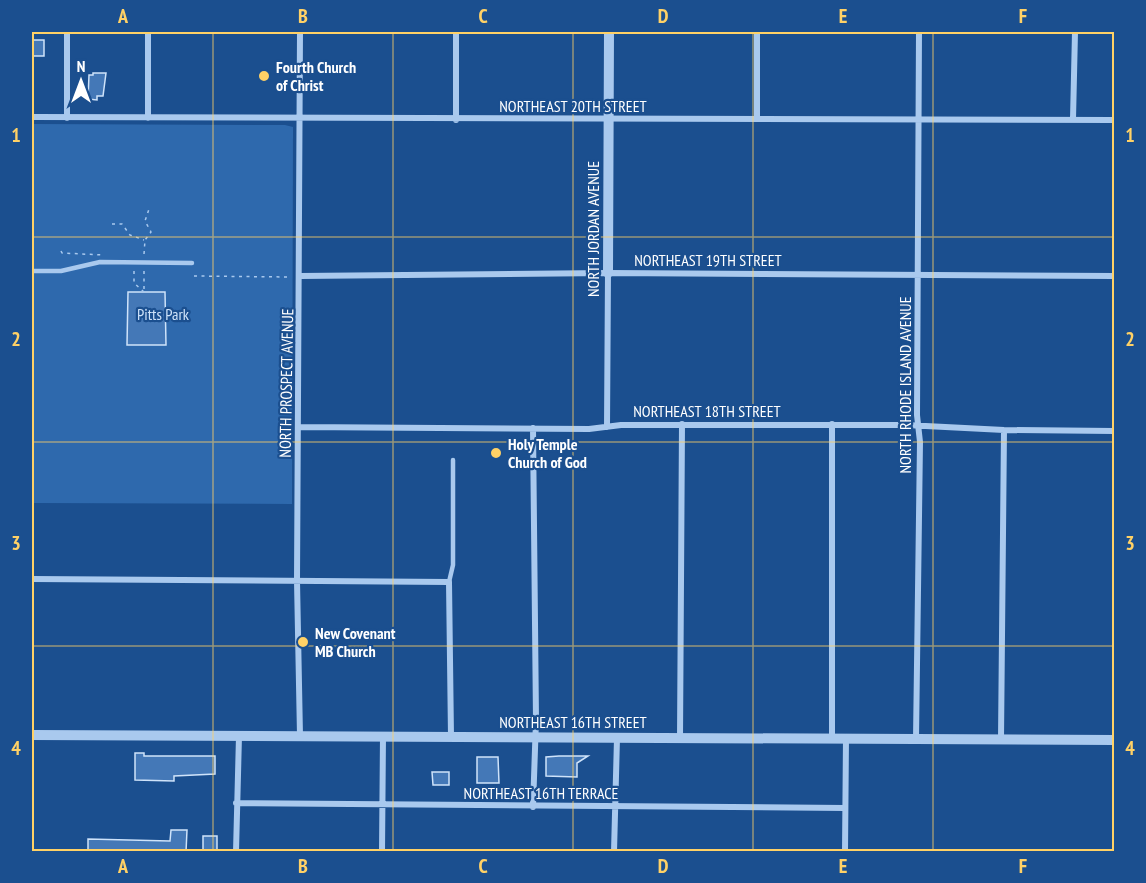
<svg xmlns="http://www.w3.org/2000/svg" width="1146" height="883" viewBox="0 0 1146 883" font-family="'PT Sans Narrow',sans-serif">
<style>
.green{fill:#2e69ad}
.building{fill:#4478b7;stroke:#cfe3fa;stroke-width:1.5}
.lines{fill:none;stroke-linecap:round;stroke-linejoin:round}
.path{stroke:#a9c9ee;stroke-width:1.5;stroke-dasharray:3 4.5;stroke-linecap:butt}
.service{stroke:#a9c9ee;stroke-width:4.5}
.minor{stroke:#a9c9ee;stroke-width:6}
.tertiary{stroke:#a9c9ee;stroke-width:10}
.grid{fill:none;stroke:#ffd166;stroke-width:1.5;stroke-opacity:0.55}
.poi-dot{fill:#ffd166;stroke:#1b4f8f;stroke-width:2}
.labels{text-anchor:middle;stroke-width:4.5;stroke-linejoin:round;paint-order:stroke}
.poi-label{font-size:16px;font-weight:bold;fill:#fff;stroke:#1b4f8f;text-anchor:start}
.street-label{font-size:16px;fill:#fff;stroke:#1b4f8f}
.park-label{font-size:16px;fill:#cfe3fa;stroke:#1b4f8f}
.neatline{fill:none;stroke:#ffd166;stroke-width:2}
.grid-label{font-size:20px;text-anchor:middle;font-weight:bold;fill:#ffd166}
</style>
<rect width="100%" height="100%" fill="#1b4f8f"/>
<path class="green" d="M32 124 285 125 293 127 292 504 32 503Z"/>
<path class="building" d="M32 40H44V56H32Z
M93 73H106L103 96H97V100L88 99 89 75H93Z
M128 292H165L166 345H127Z
M135 753H144V756H215V774L174 776V781L135 780Z
M559 756H588L577 763V777L546 776V757Z
M477 757H498L499 783H477Z
M432 772H449V785H433Z
M171 830H187L186 852H88V839L170 841Z
M203 836H217V852H203Z"/>
<g class="lines">
<path class="path" d="M112 224H122L130 235 144 240
M61 251 62 253 103 255
M144 254 145 240 151 232 145 221 150 206
M134 271V283L144 292
M144 271V292
M194 276 289 277"/>
<path class="service" d="M32 271H61L100 262 192 263
M449 582 453 565V460"/>
<path class="minor" d="M32 117 1114 120
M67 118V32
M148 118V32
M757 119V32
M1073 119 1075 32
M456 120V32
M300 276 608 273 1114 276
M832 424V738
M299 427 589 429 621 425H906L1004 430 1114 431
M607 427 608 273
M533 428 536 720 533 807
M32 579 449 582 451 737
M300 736 297 581 300 32
M680 738 682 424
M916 739 920 442 917 415 919 32
M1001 739 1004 430
M236 803 845 808
M236 852 239 736
M382 852 383 736
M614 852 617 738
M845 852 846 738"/>
<path class="tertiary" d="M608 273 609 32
M32 735 1114 740"/>
</g>
<path class="grid" d="M213 32V852M393 32V852M573 32V852M753 32V852M933 32V852M32 237H1114M32 442H1114M32 646H1114"/>
<g class="poi-dot">
<circle cx="264" cy="76" r="6"/>
<circle cx="496" cy="453" r="6"/>
<circle cx="303" cy="642" r="6"/>
</g>
<g class="labels">
<g class="poi-label">
<text x="276" y="73">Fourth Church<tspan x="276" dy="18">of Christ</tspan></text>
<text x="508" y="450">Holy Temple<tspan x="508" dy="18">Church of God</tspan></text>
<text x="315" y="639">New Covenant<tspan x="315" dy="18">MB Church</tspan></text>
</g>
<g class="street-label">
<text x="573" y="112">NORTHEAST 20TH STREET</text>
<text transform="translate(593 229) rotate(-90)" y="6">NORTH JORDAN AVENUE</text>
<text x="708" y="266">NORTHEAST 19TH STREET</text>
<text transform="translate(286 383) rotate(-89)" y="6">NORTH PROSPECT AVENUE</text>
<text transform="translate(905 385) rotate(-90)" y="6">NORTH RHODE ISLAND AVENUE</text>
<text x="707" y="417">NORTHEAST 18TH STREET</text>
<text x="573" y="728">NORTHEAST 16TH STREET</text>
<text x="541" y="799">NORTHEAST 16TH TERRACE</text>
</g>
<g class="park-label">
<text x="163" y="320">Pitts Park</text>
</g>
</g>
<rect width="1146" height="883" fill="none" stroke="#1b4f8f" stroke-width="66"/>
<g transform="translate(81 81)" stroke="#1b4f8f" stroke-width="4.5" paint-order="stroke">
<path d="M0-4.5L10 22L0 15L-10 22Z" fill="#ffffff"/>
<text y="-9" font-size="16" font-weight="bold" text-anchor="middle" fill="#ffffff">N</text>
</g>
<rect x="33" y="33" width="1080" height="817" class="neatline"/>
<g class="grid-label">
<text x="123" y="23">A</text>
<text x="303" y="23">B</text>
<text x="483" y="23">C</text>
<text x="663" y="23">D</text>
<text x="843" y="23">E</text>
<text x="1023" y="23">F</text>
<text x="16" y="142">1</text>
<text x="1130" y="142">1</text>
<text x="16" y="346">2</text>
<text x="1130" y="346">2</text>
<text x="16" y="550">3</text>
<text x="1130" y="550">3</text>
<text x="16" y="755">4</text>
<text x="1130" y="755">4</text>
<text x="123" y="873">A</text>
<text x="303" y="873">B</text>
<text x="483" y="873">C</text>
<text x="663" y="873">D</text>
<text x="843" y="873">E</text>
<text x="1023" y="873">F</text>
</g>
</svg>
